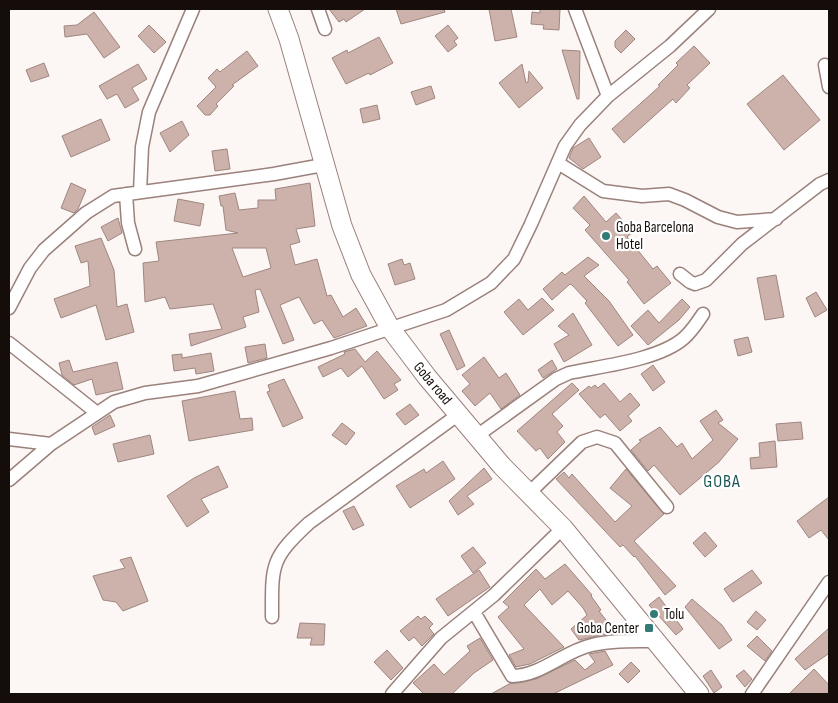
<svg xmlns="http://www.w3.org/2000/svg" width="838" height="703" viewBox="0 0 838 703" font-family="'Sofia Sans Condensed',sans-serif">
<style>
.building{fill:#cdb2ab;stroke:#9f867f;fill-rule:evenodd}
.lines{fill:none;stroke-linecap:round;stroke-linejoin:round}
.street-casing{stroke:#9a817b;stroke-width:15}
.secondary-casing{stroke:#9a817b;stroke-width:21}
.street{stroke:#fff;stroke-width:12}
.secondary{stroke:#fff;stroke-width:19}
.poi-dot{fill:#337b75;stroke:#fff;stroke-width:2}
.labels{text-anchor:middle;stroke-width:4.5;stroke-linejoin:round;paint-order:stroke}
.poi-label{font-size:15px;fill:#150d0a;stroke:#fff;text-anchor:start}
.street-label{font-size:15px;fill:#150d0a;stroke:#fff}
.quarter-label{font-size:18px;letter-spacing:1px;fill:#1c5652;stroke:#fff}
</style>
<rect width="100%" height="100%" fill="#fcf6f5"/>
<path class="building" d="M329 9H365L346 22 344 19 339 22Z
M396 9H444L445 12 401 24Z
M489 9H511L517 37 495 41Z
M540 9H560L559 30 543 29 544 25 531 24 532 12 540 13Z
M94 12 120 47 104 58 87 34 65 37 64 26 77 25Z
M149 25 166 42 154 53 138 36Z
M448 25 458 38 454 41 457 45 448 52 435 36Z
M626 30 635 39 621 53 615 47V41Z
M379 37 393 63 370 75 369 73 346 84 332 58 347 50 348 53Z
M694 46 710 63 687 85 690 88 676 103 673 99 624 143 612 129 660 86 658 85 678 65 676 63Z
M562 50 580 51 579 99H577Z
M247 51 258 66 232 85 234 86 216 104 218 106 210 115H205L197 106 216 87 208 78 217 69 220 72Z
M44 63 49 76 31 82 26 70Z
M138 64 147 79 132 88 139 100 125 108 117 94 107 99 99 86Z
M522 64 526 83 528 82 529 71 543 88 519 108 499 83Z
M783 75 820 120 784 150 747 104Z
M431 86 435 98 416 105 411 92Z
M377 105 380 119 363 123 360 109Z
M101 119 110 140 71 157 62 136Z
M182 121 189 135 170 152 160 133Z
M589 138 601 157 583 169 569 158 573 148Z
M227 149 230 169 215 171 212 151Z
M71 183 86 190 78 209 74 213 61 208Z
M310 183 315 226 296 229 300 242 290 245 295 265 317 259 327 296 331 295 343 317 356 308 367 326 334 338 322 320 314 324 299 297 280 305 294 340 283 344 260 289 255 290 259 312 243 317 246 327 191 346 189 334 222 329 213 304 170 309 165 297 145 302 143 263 159 261 156 242 238 233 226 230 223 206H221L219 196 235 193 239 210 258 208V200H276L275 189ZM232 248H266L271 268 243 277Z
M584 196 606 222 616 213 633 232 627 237 653 269 657 266 671 283 644 304 627 282 629 280 585 230 590 225 573 208Z
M178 199 204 204 200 226 174 221Z
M118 218 122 233 108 241 101 227Z
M101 238 114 270 117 307 127 304 134 332 106 340 96 305 61 318 54 299 90 286 88 261 81 263 75 246Z
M588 257 599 265 584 276 609 301 633 335 618 346 585 303 587 301 572 285 570 284 552 300 543 289 562 272 565 275Z
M402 259 404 265 410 263 415 279 395 285 388 264Z
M776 275 784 317 765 320 757 278Z
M816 292 827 310 815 317 806 298Z
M542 298 554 310 523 335 504 312 519 299 528 310Z
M682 299 690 307 679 320 648 345 631 326 648 310 659 323Z
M573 313 592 345 564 362 554 344 569 335 558 326Z
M449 330 465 366 457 370 440 334Z
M748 337 752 352 738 356 734 340Z
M265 344 267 358 248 363 245 347Z
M355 349 365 362 377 351 401 380 394 384 398 390 384 399 362 366 348 377 341 368 323 377 318 367 345 354 344 352Z
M211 353 214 371 196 374 195 368 174 371 172 355 182 354V358Z
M484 357 499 378 506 373 520 395 501 409 490 393 475 406 462 391 470 384 462 375Z
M69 360 73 372 117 362 123 389 96 395 92 379 74 385 62 375 59 363Z
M552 360 557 369 543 378 538 370Z
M653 365 665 382 653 391 641 374Z
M284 379 303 418 283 427 267 392 270 391 268 385Z
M572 383 579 390 552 414 563 426 557 432 565 442 548 459 540 448 536 451 517 431Z
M604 383 620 402 630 393 640 405 628 416 632 421 620 431 605 414 600 418 579 394 589 386 591 388 595 385 598 388Z
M235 391 240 419 252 418 253 430 189 441 182 401Z
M410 404 419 415 405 425 396 414Z
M716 410 723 420 718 423 738 439 719 462 680 495 654 465 648 471 631 450 641 441 639 440 660 427 677 447 682 443 692 459 713 440 700 421Z
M110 415 115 426 95 435 92 427Z
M801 422 803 439 778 441 776 424Z
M342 423 355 433 346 445 332 435Z
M150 435 154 454 118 462 113 444Z
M775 441 777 467 751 469 750 458 760 457 759 443Z
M443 461 455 479 410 508 396 486 424 469 426 473Z
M218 466 228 487 201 499 209 512 187 527 167 496 194 478Z
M484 468 492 479 467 496 474 504 458 515 449 501Z
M626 469 664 514 634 541 676 586 665 595 635 556 634 557 623 545 620 547 556 479 564 472 569 478 572 474 615 522 632 506 610 488Z
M829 497V540L821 530 809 538 797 521Z
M354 506 364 525 353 530 343 511Z
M705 532 717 546 705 557 693 543Z
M473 547 486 563 473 573 461 556Z
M131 557 148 601 123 611 116 602 103 600 93 576 125 568 120 560Z
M565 564 592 595 591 596 601 610 599 611 615 632 579 640 571 629 587 615 583 608 568 591 552 605 540 589 524 605 564 647 530 664 516 667 509 655 524 649 498 617 509 607 503 602 536 569 545 579Z
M479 570 490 587 448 616 436 599Z
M752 570 762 583 733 602 724 589Z
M659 597 683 629 676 635 649 605Z
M692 599 722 625 732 640 719 649 685 607Z
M756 611 766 620 757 630 747 622Z
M418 616 421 619 425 616 433 624 429 628 434 634 422 646 414 637 409 641 400 631Z
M300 623 325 624 324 645H310L312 638H297Z
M829 628V656L828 654 805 670 795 659Z
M757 636 772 651 765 661 747 646Z
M480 638 493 660 474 673 452 694H424L413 683 434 664 444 675 470 651 467 646Z
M387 650 403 668 391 680 374 662Z
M605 651 613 665 553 694H491L509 684 536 679 575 660 585 670 595 662 589 654Z
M631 662 640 671 628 683 619 674Z
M814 669 829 685V694H789Z
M711 670 722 687 714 693 703 676Z
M744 670 752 679 745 687 736 676Z"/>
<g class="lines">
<g class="street-casing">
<path id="street" d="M318 9 325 29
M575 9 608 96
M825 65 829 87
M558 163 603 191 642 196 669 194 685 200 718 217 737 222 776 219
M140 192 142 147 149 112 193 9
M126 194 128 223 135 249
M680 274 690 282 695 284 706 280 742 244 820 184 829 180
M9 308 30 268 44 250 86 213 113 196 274 174 323 165
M9 343 97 413
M478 435 556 379 569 373C602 366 659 360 684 338 692 331 697 323 703 314
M9 439 51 444
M9 480 51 444 114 402 145 393 198 386 331 348 446 310 491 283 514 259 531 224 565 146 580 125 608 96 670 46 709 9
M529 493 582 442 597 437 615 443 667 507
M474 612 512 676C541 676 564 651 592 645 612 640 634 641 654 641
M272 617C272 565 270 559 309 523L459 414
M392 694 441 638 494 595 563 528
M752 694 829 582"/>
</g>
<g class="secondary-casing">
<path id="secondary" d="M278 9 289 39 342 226 361 275 390 328 427 377 502 466 563 528 699 694"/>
</g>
<use href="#street" class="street"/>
<use href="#secondary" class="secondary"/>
</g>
<g class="poi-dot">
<circle cx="606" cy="236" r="5"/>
<circle cx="654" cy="614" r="5"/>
<rect x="644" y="623" width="10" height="10" rx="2.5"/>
</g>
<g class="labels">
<g class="poi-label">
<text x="616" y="232">Goba Barcelona<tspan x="616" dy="17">Hotel</tspan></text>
<text x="664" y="619">Tolu</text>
<text x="639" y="633" text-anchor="end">Goba Center</text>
</g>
<g class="street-label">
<text transform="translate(433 383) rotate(50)" y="5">Goba road</text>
</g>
<g class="quarter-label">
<text x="722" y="487">GOBA</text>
</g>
</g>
<rect width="838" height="703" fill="none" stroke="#150d0a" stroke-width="20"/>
</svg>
